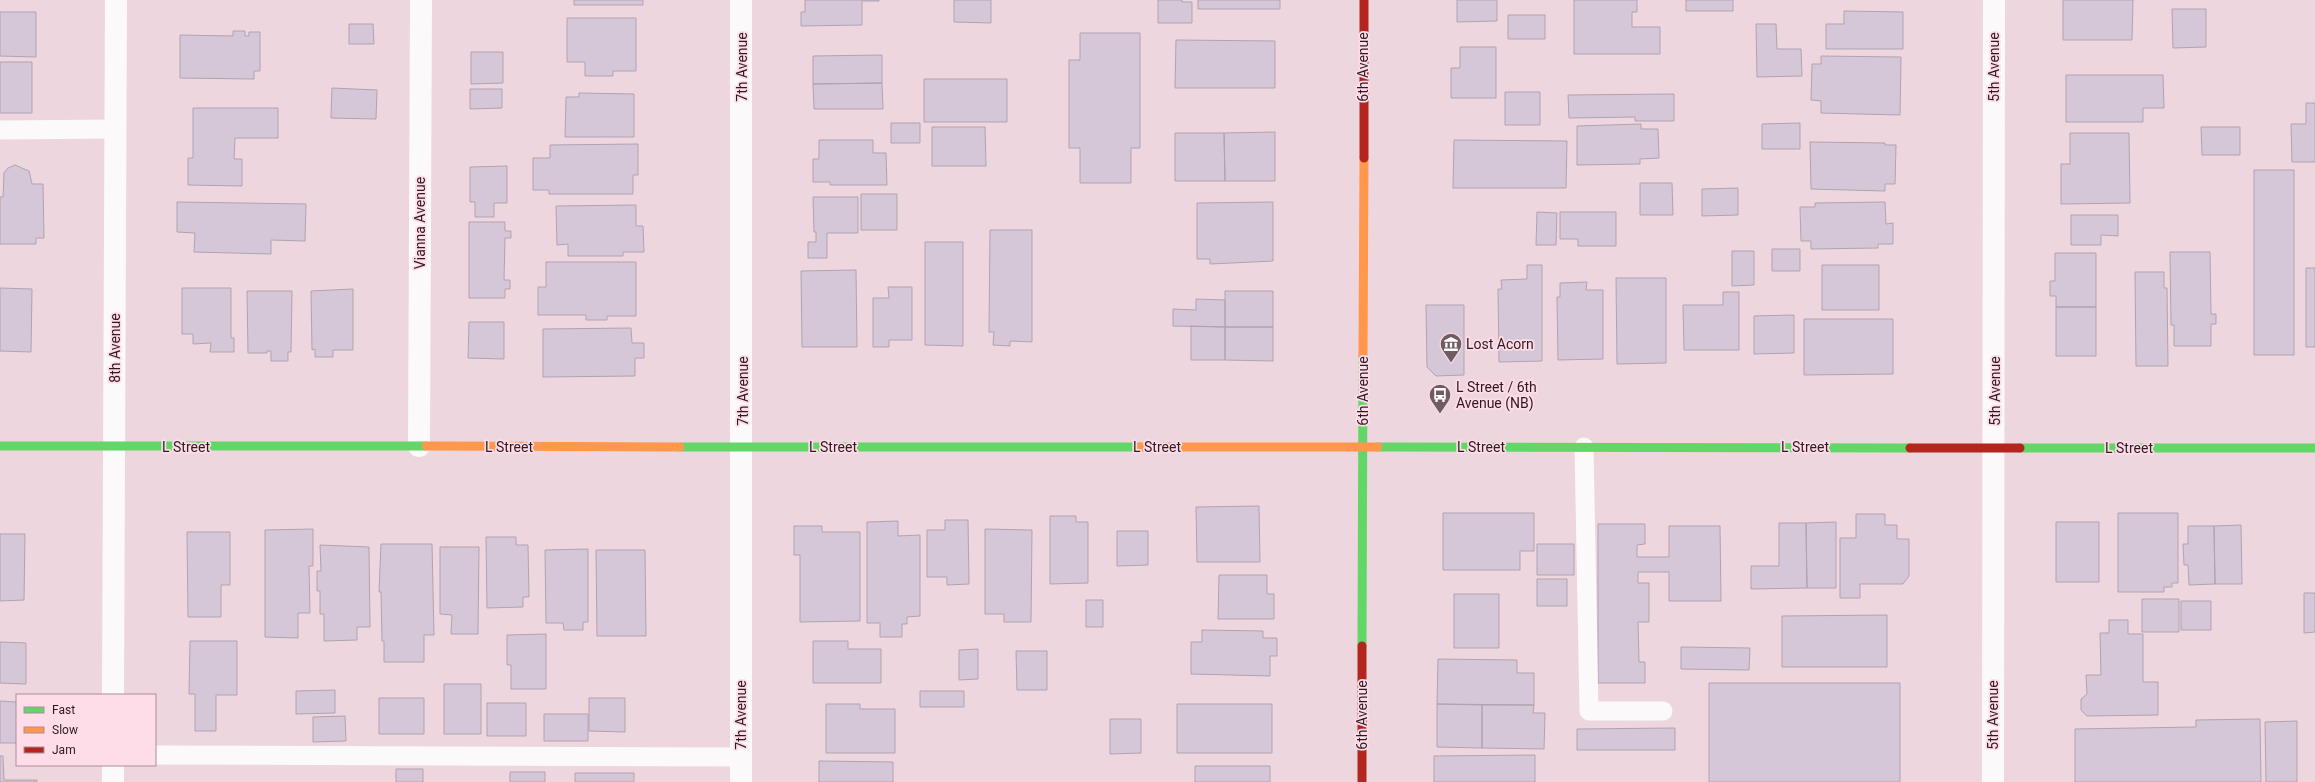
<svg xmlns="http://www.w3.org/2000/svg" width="2315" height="782" viewBox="0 0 2315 782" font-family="Roboto,sans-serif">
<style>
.building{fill:#d6c7d8;stroke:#b0a3af}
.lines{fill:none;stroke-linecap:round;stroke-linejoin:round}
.lane{stroke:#fcf9fa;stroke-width:19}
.street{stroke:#fcf9fa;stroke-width:22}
.fast{stroke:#63d668;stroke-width:9}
.slow{stroke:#ff974d;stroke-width:9}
.jam{stroke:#b3261e;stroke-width:9}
.labels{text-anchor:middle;stroke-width:3.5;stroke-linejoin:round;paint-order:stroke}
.street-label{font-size:14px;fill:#2d1920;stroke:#fedce8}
.poi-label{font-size:14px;fill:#2d1920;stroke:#fedce8;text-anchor:start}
</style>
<rect width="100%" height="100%" fill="#eed6de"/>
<path class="building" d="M574 0H643V5H574Z
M805 0H879V1H862V25L801 26V12H805Z
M954 0H991V23L954 22Z
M1158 0H1182V2H1192V23H1158Z
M1198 0H1280V9H1198Z
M1457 0H1497V21L1457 22Z
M1574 0H1637V12H1632V27H1660V54H1574Z
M1686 0H1733V11H1686Z
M2063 0H2133L2132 40H2063Z
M2172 9H2206V47L2173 48Z
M1844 11 1903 12V49H1826V24H1844Z
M0 12H36V57L0 56Z
M1508 15H1545V39H1508Z
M567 18H636V71H613V76H585V62H567Z
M349 24H373L374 44H349Z
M1756 24H1776L1777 49H1801L1802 76 1757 77Z
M233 31H245V36H249V32H260V71H254V79L180 78V35L233 36Z
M1080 33H1140V148H1131V183H1080V148H1069V60H1080Z
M1176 40 1275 41V88H1175Z
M1460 47H1496V98H1451V68H1460Z
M471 52H503V83L471 84Z
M882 55V83L813 84V56Z
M1821 56 1901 57 1900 115 1821 113V101L1811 100 1812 64H1821Z
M0 62H32V113H0Z
M2066 75H2163L2164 108H2143V122H2066Z
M924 79H1007V122H924Z
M882 83 883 109H814L813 84Z
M332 88 377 90 376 119 331 118Z
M470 89H502V108L470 109Z
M1505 92H1540V125H1505Z
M579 93 634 94V137H565L566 97H579Z
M1674 94V121H1635V117L1569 118 1568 95Z
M2306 103H2315V162H2292L2291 124H2306Z
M193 108H278V138H235L234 159H242V186L188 185V158H193Z
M891 123H920V143H891Z
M1800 123V149H1762V124Z
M1641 124V129H1658L1659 158 1640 159V164L1577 165V126Z
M932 127H985L986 166H932Z
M2201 127H2240V155H2202Z
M1275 132V181H1225L1224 133Z
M1175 133H1224L1225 181H1175Z
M2070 133H2129L2130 203 2061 204V164H2070Z
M819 140H873V153H886L887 185H830V182H813V159H819Z
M1454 140 1567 141 1566 188H1453Z
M1810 142 1885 143V145H1896L1895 184H1885V191L1811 189Z
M638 144V175H633V194H549V190H533V158H550V145Z
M15 165 29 171 32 184H43L44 238H36V244H0V197H3L4 173 8 168Z
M507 166V203H494V217H475V202H470V167Z
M2254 170H2294V355H2254Z
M1640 183H1672L1673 215H1640Z
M1738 188V215L1702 216V189Z
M861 194H897V230H861Z
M813 197H858V233H827V258H808V242H816V232H814Z
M177 202 306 204 305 241 271 240V254L194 252 195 233 177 232Z
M1273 202V261L1210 264V259H1197V203Z
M1885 202 1886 224 1893 223V244H1878V248L1811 249V241H1801L1800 207H1815V203Z
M636 205V226H643L644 252H623V256H568V244L557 245 556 206Z
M1537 212 1557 213 1556 245H1536Z
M1560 212H1616V246H1578V239H1560Z
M2071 215H2118V236L2101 235V245H2071Z
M469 222H505V231H511V238H505L504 280H510V289H505V298H469Z
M990 230H1032V342L1010 341V346L993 345 994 332H989Z
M925 242H963V346L925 345Z
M1772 249H1800V271H1772Z
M1732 251H1754V285L1732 286Z
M2170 252H2210L2211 314H2216V324H2211V346H2174V325H2171Z
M2055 253H2096V307H2056V296H2050V281H2055Z
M546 262H636V316H607V320H586V315H538V287H546Z
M1527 265H1542V361L1499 362 1498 289H1502L1501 280 1527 279Z
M1822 265H1879V310H1822Z
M2306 268H2315V347H2306Z
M856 270 857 347H802L801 271Z
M2135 272H2164V288H2167L2168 366H2136Z
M1616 278H1666V363L1617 364Z
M1587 282 1586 290H1603V359L1558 360 1557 297H1560V283Z
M888 287H912V340H889V347H873V298H889Z
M0 288 32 289 31 352 0 351Z
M182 288H231V338H234V352H210L211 343 193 344V334H182Z
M353 289V350H333V357H315V349L312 350 311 291Z
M247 291H292L291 352H288V361H271V351H267V353H248Z
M1225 291H1273V327H1225Z
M1723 292H1739V350H1684L1683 305H1723Z
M1196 299 1225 300V327L1173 326V309L1196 310Z
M1426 305H1464V375L1436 376 1427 367Z
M2056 307H2096V356H2056Z
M1794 315V353L1754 354V316Z
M1804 319H1893V374L1804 375Z
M469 322H504V359L468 358Z
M1191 326 1225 327V360H1191Z
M1225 327H1273V361L1225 360Z
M631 328 632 343H644V358H635V376L543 377V329Z
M1259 506 1260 562H1197L1196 507Z
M1443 513H1534V551H1520V570H1443Z
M2118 513H2178V583H2172V587H2164V592H2118Z
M1856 514H1885V525H1897V539H1909V576L1903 584H1860V598H1840V538H1856Z
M1050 516H1076V522H1088V583L1050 584Z
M945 520H968L969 584 947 585V577H927V530H945Z
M898 521V536L920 535V616L907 617V624H902V637H880V623H867V522Z
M1836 522V588H1807L1806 523Z
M2056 522H2099V582H2056Z
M1779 523H1806L1807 588 1751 589V566H1779Z
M1598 524H1645V544L1637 545V557H1669V526H1720L1721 601H1669V572H1638V583H1649V622H1638L1639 662H1645V683H1598Z
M2241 525 2242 584H2215L2214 526Z
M794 526H822V532H860V621L800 622V555H794Z
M2188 526H2214L2215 584 2189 585 2188 565H2184L2183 544H2188Z
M313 529V566H309L310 613H298V638L265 637V530Z
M985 529 1032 530 1031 622H1004V614H985Z
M1117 531H1148V565L1117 566Z
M187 532H230V585H221V617H188Z
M0 534H25L24 600 0 601Z
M486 537H516V545H528L529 597H523V607L487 608Z
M381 544H432L434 635H424V662H384V641H382L381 592H379Z
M1537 544H1574V575H1537Z
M320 545 369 547 370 627H357V640L324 641V614H320V591H317V571H321Z
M440 547H479L478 634H451L452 615 440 614Z
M588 549V622H583V630H564L563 623H546L545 550Z
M596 550H645L646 636H597Z
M1219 575H1267V594H1274V619H1218Z
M1537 579H1567V606H1537Z
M2304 593H2315V632L2304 633Z
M1454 594H1499V648H1454Z
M2142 599H2179V632H2142Z
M1086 600H1103V627H1086Z
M2181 601H2211V630H2181Z
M1887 615V667H1782V616Z
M2109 620H2128V634H2143V682H2158V715L2087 716 2081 710V699L2087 694 2086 675H2101L2100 633H2109Z
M1202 630 1263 631V638H1277V656H1270V676L1191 674V642H1202Z
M546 634V689H511V665H507V635Z
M190 641H237V695H216V731H195V694H189Z
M813 641H848V649H881V683H813Z
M0 642 26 643V684L0 683Z
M1681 647 1750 648 1749 670 1681 669Z
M978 649V679L959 680V650Z
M1016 651H1047V690H1017Z
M1438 659 1517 660V673H1534V705L1437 704Z
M1709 683H1900V782H1709Z
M444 684H481V734H444Z
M335 690V713L296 714V691Z
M920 691H964V707H920Z
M379 698H424V734H379Z
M589 698H625V732L589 731Z
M0 701 17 702V743H0Z
M487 703H526V736H487Z
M826 704H860V709H895V753H826Z
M1177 704H1272V753H1177Z
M1437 704 1482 705V748L1437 747Z
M1482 705H1534L1533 713H1545L1544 749 1482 748Z
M544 714H588V741H544Z
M345 716 346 741 313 742V717Z
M1110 719H1141V753L1110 754Z
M2260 719 2261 782H2075V729L2196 727V720Z
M2297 721V782H2266L2265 722Z
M1675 728V750H1577V729Z
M1535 755V782H1434V756Z
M0 756H3L4 780H37V782H0Z
M819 761 893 762V782H819Z
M1195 766H1270V782H1195Z
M396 769H423V782H396Z
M510 772H545V782H510Z
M575 773H634V782H575Z"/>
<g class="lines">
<path class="lane" d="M0 130 115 129
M1584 447 1589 711H1663
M155 755 741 757"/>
<path class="street" d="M419 446 421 0
M113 695 116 0
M113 782V765
M741 782V0
M1993 782 1994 0"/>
<path class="fast" d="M0 446H426
M680 447H1140
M1378 447 1910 448
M2020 448H2315
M1362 646 1363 357"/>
<path class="slow" d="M1363 357 1364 158
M426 446 680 447
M1140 447H1378"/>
<path class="jam" d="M1364 158V0
M1910 448H2020
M1362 782V646"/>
</g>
<defs>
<g id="museum-pin" transform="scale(1.15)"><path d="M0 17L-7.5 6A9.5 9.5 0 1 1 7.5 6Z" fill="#715b62" stroke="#fedce8"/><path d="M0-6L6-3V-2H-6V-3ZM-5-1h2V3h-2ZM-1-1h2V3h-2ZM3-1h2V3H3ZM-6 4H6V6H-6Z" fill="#fff"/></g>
<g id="bus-pin" transform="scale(1.15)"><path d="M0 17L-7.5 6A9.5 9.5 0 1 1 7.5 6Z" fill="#715b62" stroke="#fedce8"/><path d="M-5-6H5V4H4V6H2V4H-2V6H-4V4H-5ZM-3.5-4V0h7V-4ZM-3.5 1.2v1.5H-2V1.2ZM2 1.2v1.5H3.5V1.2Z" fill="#fff"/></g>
</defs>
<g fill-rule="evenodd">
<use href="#museum-pin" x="1451" y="344"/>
<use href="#bus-pin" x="1440" y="395"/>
</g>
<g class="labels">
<g class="street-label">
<text transform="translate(742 67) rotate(-90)" y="5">7th Avenue</text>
<text transform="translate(1363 67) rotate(-90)" y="5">6th Avenue</text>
<text transform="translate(1994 67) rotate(-90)" y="5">5th Avenue</text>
<text transform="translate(420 223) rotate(-90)" y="5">Vianna Avenue</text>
<text transform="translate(115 348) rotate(-90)" y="5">8th Avenue</text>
<text transform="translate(743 391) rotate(-90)" y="5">7th Avenue</text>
<text transform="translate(1363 391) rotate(-90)" y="5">6th Avenue</text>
<text transform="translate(1995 391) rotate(-90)" y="5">5th Avenue</text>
<text x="186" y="452">L Street</text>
<text x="509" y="452">L Street</text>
<text x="833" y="452">L Street</text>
<text x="1157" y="452">L Street</text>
<text x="1481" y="452">L Street</text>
<text x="1805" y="452">L Street</text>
<text x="2129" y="453">L Street</text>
<text transform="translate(741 715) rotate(-90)" y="5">7th Avenue</text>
<text transform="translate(1362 715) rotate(-90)" y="5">6th Avenue</text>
<text transform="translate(1993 715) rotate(-90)" y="5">5th Avenue</text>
</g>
<g class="poi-label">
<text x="1466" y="349">Lost Acorn</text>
<text x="1456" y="392">L Street / 6th<tspan x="1456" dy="16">Avenue (NB)</tspan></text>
</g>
</g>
<rect x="16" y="694" width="140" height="72" fill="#fedce8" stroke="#aa8e98"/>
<rect x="24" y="707" width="20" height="6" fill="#63d668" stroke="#aa8e98"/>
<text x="52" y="714" font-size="12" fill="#2d1920">Fast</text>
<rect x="24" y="727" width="20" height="6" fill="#ff974d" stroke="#aa8e98"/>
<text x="52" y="734" font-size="12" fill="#2d1920">Slow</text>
<rect x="24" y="747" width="20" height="6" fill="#b3261e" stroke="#aa8e98"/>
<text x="52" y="754" font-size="12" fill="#2d1920">Jam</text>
</svg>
